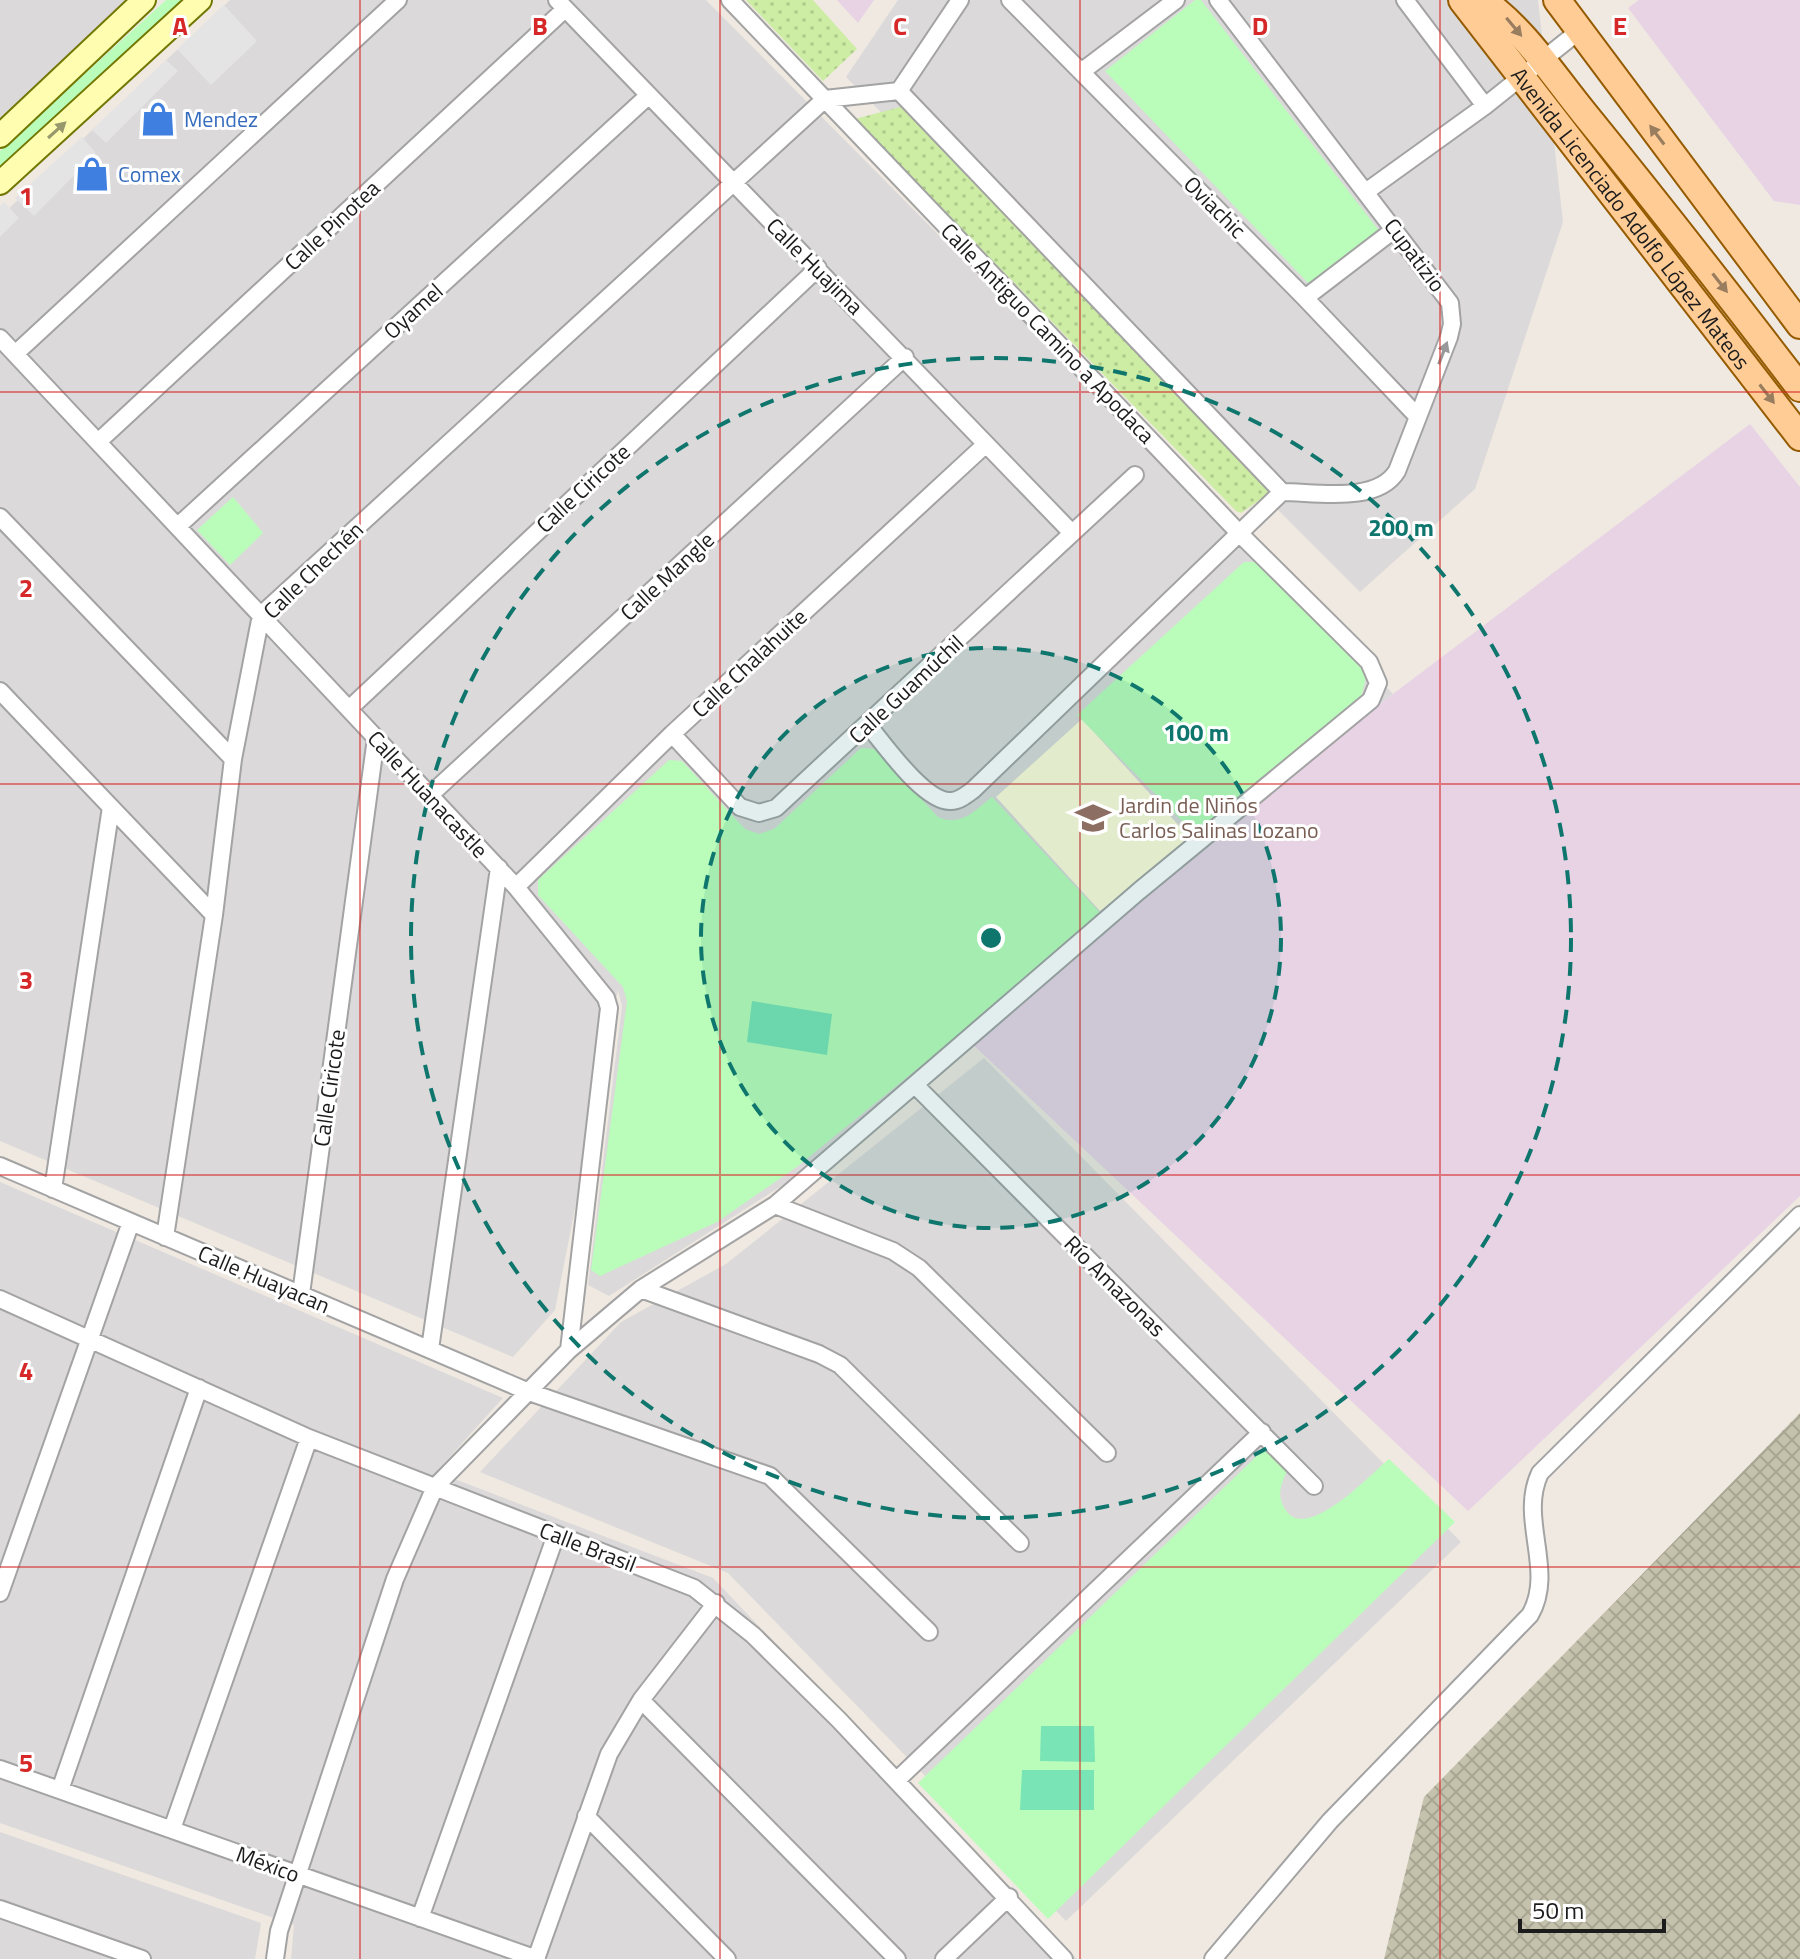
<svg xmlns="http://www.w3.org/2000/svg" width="1800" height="1959" viewBox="0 0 1800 1959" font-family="'Titillium Web',sans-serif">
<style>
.residential{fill:#dbd9d9}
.industrial{fill:#e8d3e5}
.education{fill:#fffdda}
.construction{fill:url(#construction-cross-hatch)}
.grass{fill:url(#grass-dots)}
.park{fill:#bafdbb}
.pitch{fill:#79e4b5}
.parking{fill:#e4e4e4}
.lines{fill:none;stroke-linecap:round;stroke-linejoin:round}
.street-casing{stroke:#a3a3a3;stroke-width:20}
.secondary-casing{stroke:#717700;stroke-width:26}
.primary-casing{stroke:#955b00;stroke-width:30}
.street{stroke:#fff;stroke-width:16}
.secondary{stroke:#fefdb0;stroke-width:22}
.primary{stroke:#ffcc96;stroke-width:26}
.oneway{fill:#997d5f}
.oneway2{fill:#98986d}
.oneway3{fill:#999}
.grid{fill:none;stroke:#d62828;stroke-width:2;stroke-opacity:0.55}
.ring{fill:none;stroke:#0f766e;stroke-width:4;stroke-dasharray:14 10}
.labels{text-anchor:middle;stroke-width:6;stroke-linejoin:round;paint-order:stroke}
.shop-label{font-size:22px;fill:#366cbe;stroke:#fff;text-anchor:start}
.street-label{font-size:22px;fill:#1c1c1c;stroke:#fff}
.education-label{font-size:22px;fill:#785e54;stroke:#fff;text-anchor:start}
.grid-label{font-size:26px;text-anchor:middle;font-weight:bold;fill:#d62828;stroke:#fff;stroke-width:6;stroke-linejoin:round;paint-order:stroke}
.centre{fill:#0f766e;stroke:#fff;stroke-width:4}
.ring-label{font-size:24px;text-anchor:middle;font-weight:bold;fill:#0f766e;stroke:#fff;stroke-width:6;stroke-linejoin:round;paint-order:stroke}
</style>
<defs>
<pattern id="construction-cross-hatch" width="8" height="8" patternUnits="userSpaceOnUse" patternTransform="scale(2)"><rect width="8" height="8" fill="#c4c2ac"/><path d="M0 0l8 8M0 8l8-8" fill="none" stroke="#a8a693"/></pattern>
<pattern id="grass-dots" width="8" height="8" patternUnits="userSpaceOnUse" patternTransform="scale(2)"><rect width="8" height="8" fill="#cceda3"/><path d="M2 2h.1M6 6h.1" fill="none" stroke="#afcb8c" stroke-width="1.8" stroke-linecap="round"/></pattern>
</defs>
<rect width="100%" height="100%" fill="#efe9e1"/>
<path class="residential" d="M0 0H131L0 122Z
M230 0H706L1393 694 783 1185 609 1296 588 1285 622 1006 618 990 555 1310 513 1357 0 1141V217Z
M898 0H1538L1563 222 1475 489 1360 592 846 77Z
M984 1058 1461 1542 1066 1921 728 1573 480 1472 621 1322 726 1264Z
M0 1182 503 1398 436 1472 713 1578 1077 1959H291L294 1925 0 1823Z
M0 1832 261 1923 255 1959H0Z"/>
<path class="industrial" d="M837 0H874L858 23Z
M1639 0H1800V205L1774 201 1628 8Z
M1750 424 1800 487V1196L1468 1511 965 1037 1393 694Z"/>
<path class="education" d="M1082 719 1191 839 1100 911 996 797Z"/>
<path class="construction" d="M1800 1413V1959H1384L1424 1797Z"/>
<path class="grass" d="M746 0H813L857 49 823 81Z
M904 106 1269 486 1268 494 1241 513 1236 511 855 119Z"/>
<path class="park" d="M166 0H185L0 170V151Z
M1195 0H1201L1380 232 1311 286 1105 71Z
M233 497 263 533 230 565 197 530Z
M1244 562H1258L1367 674 1361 697 1197 836 1077 715Z
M861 748 875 749 938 817C961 827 974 811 992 797L1104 917 798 1166 717 1222 600 1276 591 1270 627 1001 623 987 538 895V880L669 760 682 761 745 829 759 834 774 829Z
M1264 1449 1287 1471C1280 1486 1276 1497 1287 1512 1309 1540 1370 1475 1389 1459L1455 1522 1048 1919 918 1783Z"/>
<path class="pitch" d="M752 1001 832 1014 827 1055 747 1042Z
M1041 1726H1094L1095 1762 1040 1761Z
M1022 1770H1094V1810H1020Z"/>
<path class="parking" d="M224 5 257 41 211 85 177 49Z
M166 60 178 71 106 143 92 130Z
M82 137 96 153 34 216 15 198Z
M4 202 19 218 0 237V206Z"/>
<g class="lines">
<g class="street-casing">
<path id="street" d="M557 0 1072 533
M1010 0 1305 298 1418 417
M1405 0 1485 106
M1081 72 1176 0
M899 91 1282 492
M899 91 960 0
M1367 191 1485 106 1579 31
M1305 298 1395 229
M0 338 516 887 606 998 609 1008 569 1350
M15 354 398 0
M98 442 565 9
M0 517 233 759
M178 526 648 96
M0 691 214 915
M349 709 818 268
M868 725C884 744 925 803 951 801 959 801 966 795 973 790L1282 492C1316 492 1377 504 1397 471L1449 337 1452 324 1450 303 1218 0
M672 734 740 807 759 813 776 808 1135 475
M430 795 905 357
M516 887 672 734 986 444
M916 1086 1314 1486
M0 1166 529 1392 770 1476 929 1632
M53 1189 111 807
M775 1205 893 1251 919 1268 1107 1453
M165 1237 214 915 233 759 261 615 825 99 899 91
M641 1289 819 1354 840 1365 1020 1543
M301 1294 376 738
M0 1299 309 1438 694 1588 753 1635 839 1720 1064 1959
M430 1349 499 868
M0 1593 131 1222
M641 1700 897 1959
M0 1769 537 1959
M897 1780 1262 1432
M60 1790 199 1388
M586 1816 727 1959
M172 1829 309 1438
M0 1909 142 1959
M420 1918 556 1535
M275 1959 279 1931 395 1579 435 1487 569 1350 641 1289 775 1205 1139 891 1371 700 1378 683 1369 662 1241 535 730 0
M536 1959 609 1754 641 1700 716 1603
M944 1959 1009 1897
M1213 1959 1330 1821 1530 1615C1556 1570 1518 1519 1540 1473L1800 1215"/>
</g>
<g class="secondary-casing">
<path id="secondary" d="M0 136 144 0
M0 183 200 0"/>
</g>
<g class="primary-casing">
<g id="primary">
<path id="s1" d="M1462 0 1800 437"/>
<path d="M1482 0C1523 28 1553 75 1584 113 1658 204 1729 295 1800 388"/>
<path d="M1557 0 1800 325"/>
</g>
</g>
<use href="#street" class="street"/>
<use href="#secondary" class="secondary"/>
<use href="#primary" class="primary"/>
</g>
<defs><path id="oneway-solid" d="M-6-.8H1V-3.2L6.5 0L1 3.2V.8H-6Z" transform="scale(2)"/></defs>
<g class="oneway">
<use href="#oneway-solid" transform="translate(1514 27) rotate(50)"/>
<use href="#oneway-solid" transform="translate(1657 135) rotate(-127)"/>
<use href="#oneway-solid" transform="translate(1720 283) rotate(52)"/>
<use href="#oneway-solid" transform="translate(1767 394) rotate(52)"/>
</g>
<use class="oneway2" href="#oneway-solid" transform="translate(57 130) rotate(-42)"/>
<use class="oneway3" href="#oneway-solid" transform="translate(1443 353) rotate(-69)"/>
<path class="grid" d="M360 0V1959M720 0V1959M1080 0V1959M1440 0V1959M0 392H1800M0 784H1800M0 1175H1800M0 1567H1800"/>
<circle cx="991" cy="938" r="290" fill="#0f766e" fill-opacity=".12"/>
<g class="ring">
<circle cx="991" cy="938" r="290"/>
<circle cx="991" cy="938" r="580"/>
</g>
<defs>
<g id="shop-bare" transform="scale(2.76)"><path d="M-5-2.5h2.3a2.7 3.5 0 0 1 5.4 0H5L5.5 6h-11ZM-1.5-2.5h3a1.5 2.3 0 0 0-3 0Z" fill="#3f7fe0" stroke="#fff" stroke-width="2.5" paint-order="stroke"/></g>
<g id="school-bare" transform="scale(2.76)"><path d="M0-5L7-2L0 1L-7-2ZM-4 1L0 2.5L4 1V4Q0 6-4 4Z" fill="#8d6e63" stroke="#fff" stroke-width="2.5" paint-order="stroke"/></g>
</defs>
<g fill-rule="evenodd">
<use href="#shop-bare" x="158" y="119"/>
<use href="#shop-bare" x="92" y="174"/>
<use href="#school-bare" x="1093" y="818"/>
</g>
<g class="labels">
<g class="shop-label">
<text x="184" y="127">Mendez</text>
<text x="118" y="182">Comex</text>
</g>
<g class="street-label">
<text transform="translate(1215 207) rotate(45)" y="8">Oviachic</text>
<text dy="8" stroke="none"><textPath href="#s1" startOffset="276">Avenida Licenciado Adolfo López Mateos</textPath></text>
<text transform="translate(332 225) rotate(-43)" y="8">Calle Pinotea</text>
<text transform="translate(1415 255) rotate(53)" y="8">Cupatizio</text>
<text transform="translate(815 266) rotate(45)" y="8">Calle Huajima</text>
<text transform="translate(413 311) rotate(-42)" y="8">Oyamel</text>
<text transform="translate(1048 333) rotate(46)" y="8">Calle Antiguo Camino a Apodaca</text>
<text transform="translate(583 488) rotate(-43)" y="8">Calle Ciricote</text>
<text transform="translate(313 570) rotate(-44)" y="8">Calle Chechén</text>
<text transform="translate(667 576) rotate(-43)" y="8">Calle Mangle</text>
<text transform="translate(749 663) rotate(-43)" y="8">Calle Chalahuite</text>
<text transform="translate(906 689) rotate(-43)" y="8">Calle Guamúchil</text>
<text transform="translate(428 794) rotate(47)" y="8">Calle Huanacastle</text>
<text transform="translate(329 1088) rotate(-82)" y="8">Calle Ciricote</text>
<text transform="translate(264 1279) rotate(23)" y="8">Calle Huayacan</text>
<text transform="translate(1115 1286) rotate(45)" y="8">Río Amazonas</text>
<text transform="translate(588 1547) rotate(21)" y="8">Calle Brasil</text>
<text transform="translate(268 1864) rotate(20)" y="8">México</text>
</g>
<g class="education-label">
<text x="1119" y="813">Jardin de Niños<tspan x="1119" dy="25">Carlos Salinas Lozano</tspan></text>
</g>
</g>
<g class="grid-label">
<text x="180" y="35">A</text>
<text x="540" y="35">B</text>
<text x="900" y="35">C</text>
<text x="1260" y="35">D</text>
<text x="1620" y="35">E</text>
<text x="26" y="205">1</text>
<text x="26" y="597">2</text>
<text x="26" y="989">3</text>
<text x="26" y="1380">4</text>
<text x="26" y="1772">5</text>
</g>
<circle cx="991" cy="938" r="12" class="centre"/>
<g class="ring-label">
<text x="1401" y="536">200 m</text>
<text x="1196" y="741">100 m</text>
</g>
<path d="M1520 1919v12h144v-12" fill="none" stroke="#1c1c1c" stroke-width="4"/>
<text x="1532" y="1919" font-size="24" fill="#1c1c1c" stroke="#ffffff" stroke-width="6" paint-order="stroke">50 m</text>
</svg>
